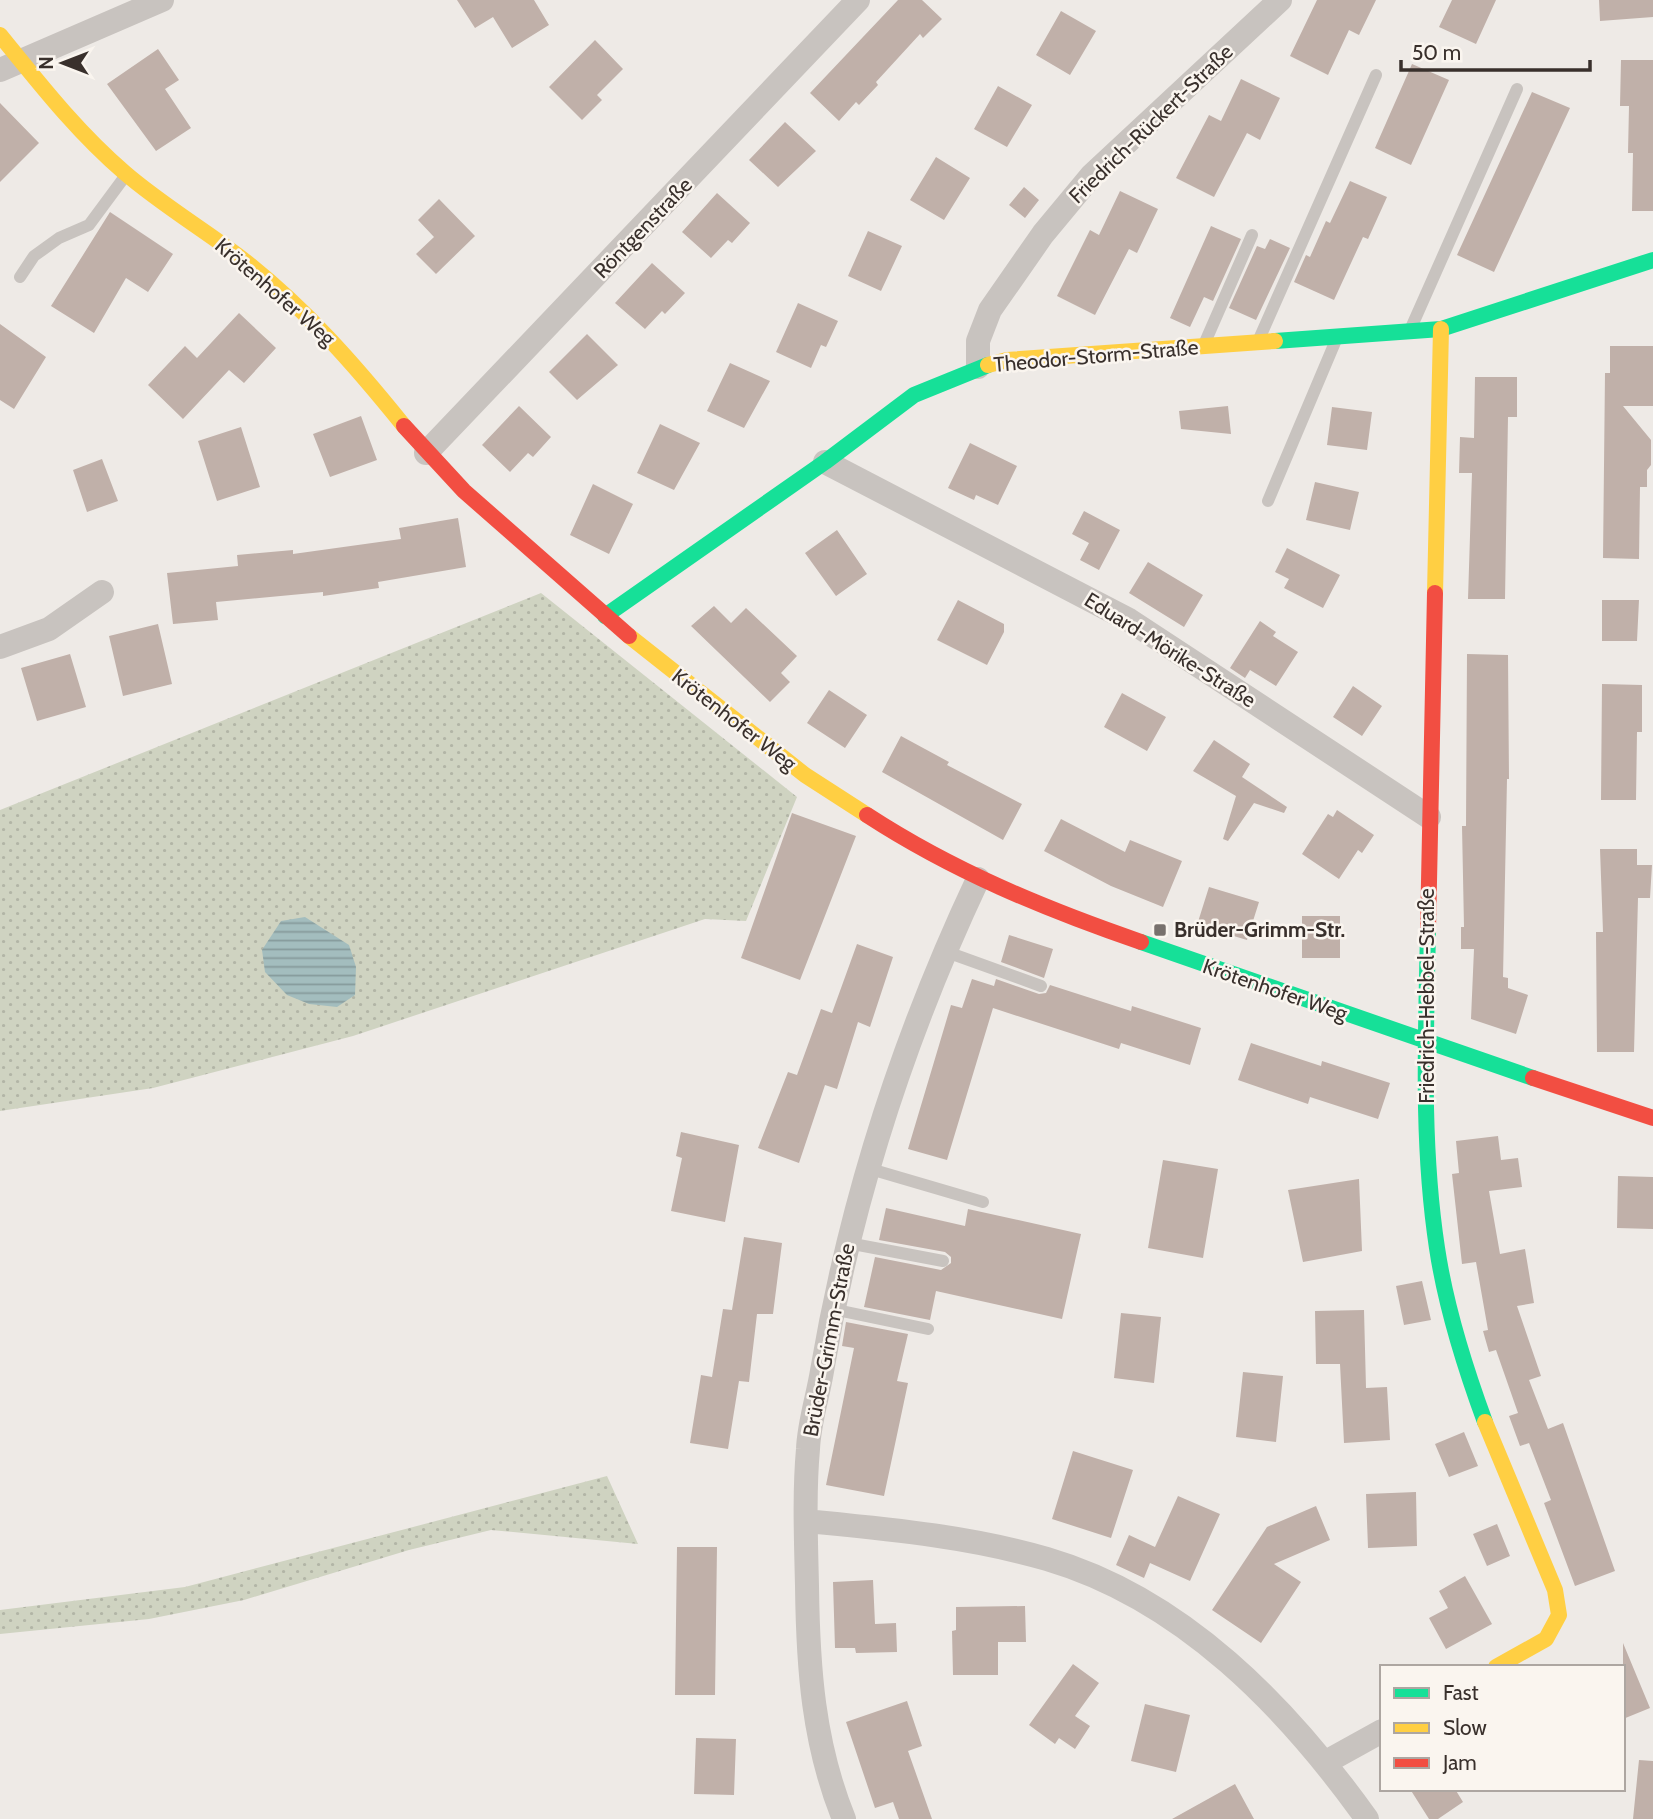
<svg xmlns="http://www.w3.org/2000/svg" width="1653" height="1819" viewBox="0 0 1653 1819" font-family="Cabin,sans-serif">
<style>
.grass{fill:url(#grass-dots)}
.water{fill:url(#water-rules)}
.building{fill:#c0b0a9}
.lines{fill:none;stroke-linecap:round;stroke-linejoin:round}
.lane{stroke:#c8c3bf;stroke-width:12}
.street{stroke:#c8c3bf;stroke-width:24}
.fast{stroke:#16e098;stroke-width:16}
.slow{stroke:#ffcf43;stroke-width:16}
.jam{stroke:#f24e42;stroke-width:16}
.poi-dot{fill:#78716d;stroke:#faf5ef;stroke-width:2.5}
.labels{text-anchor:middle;stroke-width:5;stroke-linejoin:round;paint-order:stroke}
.street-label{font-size:21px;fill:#39302c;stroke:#faf5ef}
.poi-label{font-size:21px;font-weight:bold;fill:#39302c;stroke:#faf5ef;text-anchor:start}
</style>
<defs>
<pattern id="grass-dots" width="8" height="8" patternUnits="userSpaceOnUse" patternTransform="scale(1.75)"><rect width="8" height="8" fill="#cfd3c1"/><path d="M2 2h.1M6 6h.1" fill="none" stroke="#b2b5a6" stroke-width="1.8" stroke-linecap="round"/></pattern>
<pattern id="water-rules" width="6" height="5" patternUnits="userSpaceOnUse" patternTransform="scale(1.75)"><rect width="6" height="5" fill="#a3bdbe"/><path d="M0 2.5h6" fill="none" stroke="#869a9b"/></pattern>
</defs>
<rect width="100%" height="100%" fill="#eeeae6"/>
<path class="grass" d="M541 593 797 797 746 921 705 919 353 1036 153 1088 0 1111V810Z
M607 1476 638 1544 491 1530 409 1550 244 1600 149 1619 0 1634V1610L185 1587Z"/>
<path class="water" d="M305 917 349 945 356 967 355 995 337 1007 309 1004 287 995 265 972 262 950 281 921Z"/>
<path class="building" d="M457 0H534L549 25 512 48 493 17 475 28Z
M898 0H922L942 19 923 38 920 34 876 82 878 85 859 105 856 102 839 121 810 93Z
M1317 0H1376L1359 35 1349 30 1328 75 1290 56Z
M1452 0H1496L1476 44 1439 27Z
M1599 0H1653V17L1600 21Z
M1061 11 1096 31 1070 75 1036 55Z
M595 40 623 69 597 95 602 100 582 120 549 87Z
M158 49 179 80 165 89 191 128 156 151 107 84Z
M1621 60H1653V211H1632L1633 153H1628L1629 106H1620Z
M1412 64 1449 80 1411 165 1375 148Z
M1241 79 1280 98 1260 140 1247 133 1214 197 1176 178 1209 115 1221 121Z
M998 86 1032 105 1007 147 974 129Z
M1532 92 1570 108 1494 272 1457 255Z
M0 103 39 143 0 182Z
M785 122 816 151 778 187 749 160Z
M936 157 970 178 944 220 910 200Z
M1350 181 1387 197 1368 239 1363 237 1334 300 1294 282 1306 255 1310 257 1326 221 1330 223Z
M1024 187 1039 200 1025 218 1009 205Z
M1120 191 1158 209 1137 253 1129 249 1095 315 1057 296 1090 230 1099 235Z
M717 193 750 223 732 243 728 240 711 258 682 232Z
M439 199 475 236 436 274 416 254 434 237 418 220Z
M110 212 173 254 148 292 126 278 94 333 51 306Z
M1211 226 1241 239 1213 301 1204 297 1190 327 1170 318Z
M868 231 902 246 881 291 848 276Z
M1270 239 1290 248 1256 320 1229 308 1257 246 1265 249Z
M652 263 685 293 665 314 662 311 645 329 615 303Z
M798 303 838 321 826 347 821 345 811 368 776 352Z
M239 313 276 348 244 383 229 370 183 419 148 385 185 346 197 358Z
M0 324 46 357 14 409 0 400Z
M587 334 618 365 577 400 549 372Z
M1610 346H1653V406H1623L1651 440V465L1647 470V487H1640L1639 559 1603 558 1605 373H1610Z
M730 363 770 381 744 428 707 411Z
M1475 377H1517V417H1508L1505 599H1468L1472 473H1459L1460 437 1474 438Z
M519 406 551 437 533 457 528 453 510 472 482 445Z
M1228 406 1231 434 1181 429 1179 411Z
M1332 407 1372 412 1367 450 1327 445Z
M361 416 377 460 330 477 313 434Z
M660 424 700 443 674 490 637 473Z
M241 427 260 487 217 501 198 441Z
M970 443 1017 466 998 505 976 495 974 500 948 488Z
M102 459 118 501 87 512 73 470Z
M1315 482 1359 492 1350 530 1306 520Z
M593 484 633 504 609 554 570 535Z
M1084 511 1120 530 1099 570 1080 560 1089 543 1072 534Z
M458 518 466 567 378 582 379 588 323 596V592L216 602 218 620 173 624 167 573 238 566 237 555 293 550V554L401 539 399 528Z
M837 530 867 574 836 596 805 553Z
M1287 548 1340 575 1323 608 1284 588 1289 579 1275 572Z
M1148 562 1203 595 1184 627 1129 593Z
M958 600 1004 624V632L987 665 937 640Z
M1602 600H1639L1637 641H1602Z
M714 606 731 623 746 608 797 656 781 673 790 682 770 702 691 626Z
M1260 621 1276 632 1273 636 1298 652 1276 686 1250 670 1245 678 1230 668Z
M158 624 172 684 123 696 109 636Z
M70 654 86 707 37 721 21 668Z
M1467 654 1508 655 1509 779H1507L1503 977 1508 978V988L1528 995 1516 1034 1471 1019 1474 949H1461V927H1464L1462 826H1466Z
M1602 684 1642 685V732H1637L1636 800H1601Z
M1353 686 1382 706 1362 736 1333 717Z
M829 690 867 715 845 748 807 723Z
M1122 693 1166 717 1147 751 1104 727Z
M901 736 949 762 947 765 1022 804 1003 840 882 772Z
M1214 740 1250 764 1242 777 1287 807 1284 813 1254 803 1228 841 1223 839 1236 796 1193 771Z
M1337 810 1374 835 1362 853 1358 850 1339 879 1302 854 1328 814 1333 817Z
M792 813 856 836 800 980 741 958Z
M1061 819 1125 852 1130 840 1182 861 1163 907 1111 886 1044 851Z
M1600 849H1637V865H1652L1650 898H1638L1634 1052H1597L1596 932H1603Z
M1209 887 1259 902 1247 940 1197 925Z
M1302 916H1340V958H1302Z
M1009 935 1053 949 1044 978 1001 962Z
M857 944 893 957 870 1027 858 1022 837 1089 825 1085 799 1163 758 1148 788 1072 797 1075 821 1009 832 1013Z
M972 979 994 986 996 979 1039 994 1046 993 1050 985 1131 1011 1132 1006 1201 1028 1190 1065 1121 1043 1119 1049 993 1008 947 1160 908 1149 951 1005 962 1008Z
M1251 1043 1321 1066 1322 1061 1390 1083 1378 1119 1310 1097 1308 1104 1238 1080Z
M681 1132 739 1145 725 1222 671 1211 682 1158 676 1156Z
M1498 1136 1501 1160 1518 1158 1522 1187 1489 1191 1500 1254 1525 1249 1534 1303 1517 1306 1541 1376 1529 1380 1548 1429 1563 1423 1615 1571 1575 1586 1544 1503 1551 1500 1529 1443 1520 1446 1509 1416 1518 1413 1496 1350 1489 1352 1483 1331 1488 1330 1476 1262 1462 1264 1452 1174 1459 1173 1456 1141Z
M1163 1160 1218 1169 1203 1258 1148 1248Z
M1618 1176 1653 1177V1229L1617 1228Z
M1359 1179 1362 1251 1303 1262 1288 1190Z
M886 1208 965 1226 968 1209 1081 1234 1062 1319 936 1291 930 1320 864 1307 875 1257 941 1270 951 1263V1257L945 1252 879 1240Z
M744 1237 782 1243 773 1314H757L749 1382 739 1381 728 1449 690 1443 701 1375 712 1377 723 1309 732 1310Z
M1422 1281 1431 1320 1404 1325 1396 1286Z
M1364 1310 1366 1388 1387 1387 1390 1440 1344 1443 1340 1364H1316L1315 1311Z
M1121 1313 1161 1317 1154 1383 1114 1378Z
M846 1322 908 1334 897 1381 908 1383 884 1496 826 1485 854 1348 842 1346Z
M1243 1372 1283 1376 1276 1442 1236 1437Z
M1464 1432 1478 1466 1449 1477 1435 1444Z
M1073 1451 1133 1470 1111 1538 1052 1519Z
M1416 1492 1417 1546 1368 1548 1366 1494Z
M1178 1496 1220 1514 1190 1581 1150 1563 1144 1578 1116 1565 1129 1535 1155 1547Z
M1316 1506 1330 1540 1274 1564 1301 1582 1261 1643 1212 1610 1267 1527Z
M1497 1524 1510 1556 1487 1566 1473 1534Z
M677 1547H717L715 1695H675Z
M1465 1576 1492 1624 1446 1649 1429 1618 1448 1608 1439 1591Z
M873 1580 875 1624 896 1623 897 1652 856 1653 855 1648H835L833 1582Z
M1025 1606 1026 1642H998V1675H953L952 1631 956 1630V1607Z
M1623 1643 1650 1708 1623 1719Z
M1073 1664 1099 1683 1075 1716 1090 1726 1075 1749 1059 1738 1055 1744 1029 1725Z
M907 1701 922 1746 908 1751 932 1819H899L893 1802 875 1808 846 1722Z
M1145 1704 1190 1715 1176 1772 1131 1761Z
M696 1738 736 1739 734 1795 694 1794Z
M1639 1760 1653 1761V1819H1633Z
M1235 1784 1254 1819H1172Z
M1410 1789H1455L1463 1802 1438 1819H1429Z"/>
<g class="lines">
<path class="lane" d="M20 277 34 256 59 238 89 225 126 175
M1411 328 1517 89
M1260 337 1376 75
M1206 340 1252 235
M1268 501 1336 340
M944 951 1041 986
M867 1168 983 1202
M848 1243 943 1261
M832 1309 928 1329"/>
<path class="street" d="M0 70 162 0
M978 367V341L990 310 1043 234 1092 175 1280 0
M426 453 858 0
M825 462 1129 620 1429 817
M0 647 49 629 102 592
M806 1521C887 1529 968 1536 1047 1559 1183 1599 1287 1707 1367 1819
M1326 1762 1382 1731
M844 1819C813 1743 808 1667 807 1586 806 1540 804 1494 808 1449 809 1423 818 1396 822 1371 851 1199 904 1036 978 879"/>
<path class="fast" d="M1275 341 1441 329 1653 260
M605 616 825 462 914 395 988 365
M1428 930C1426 1036 1421 1143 1437 1248 1446 1308 1464 1365 1485 1422
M1141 942 1533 1078"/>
<path class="slow" d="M0 35C39 83 77 132 125 173 161 204 203 229 241 258 305 308 354 364 404 426
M988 365 1007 360 1275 341
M1435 593 1441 329
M629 636 805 775 867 815
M1485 1422 1555 1590 1559 1615 1546 1639 1496 1667"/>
<path class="jam" d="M404 426 464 491 629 636
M867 815C953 871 1045 909 1141 942
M1428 930 1435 593
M1533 1078 1653 1118"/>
</g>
<rect class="poi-dot" x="1153" y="923" width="14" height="14" rx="3.5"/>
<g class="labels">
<g class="street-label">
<text transform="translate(1151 124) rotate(-44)" y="7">Friedrich-Rückert-Straße</text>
<text transform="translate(643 228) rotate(-46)" y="7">Röntgenstraße</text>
<text transform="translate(275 292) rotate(41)" y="7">Krötenhofer Weg</text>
<text transform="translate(1096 356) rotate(-5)" y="7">Theodor-Storm-Straße</text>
<text transform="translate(1170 650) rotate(32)" y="7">Eduard-Mörike-Straße</text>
<text transform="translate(734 720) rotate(38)" y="7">Krötenhofer Weg</text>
<text transform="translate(1275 990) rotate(19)" y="7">Krötenhofer Weg</text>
<text transform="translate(1427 996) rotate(-90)" y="7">Friedrich-Hebbel-Straße</text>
<text transform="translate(829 1340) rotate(-79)" y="7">Brüder-Grimm-Straße</text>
</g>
<g class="poi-label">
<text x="1174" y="937">Brüder-Grimm-Str.</text>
</g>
</g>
<rect x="1380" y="1665" width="245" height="126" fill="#faf5ef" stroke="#ada6a1" stroke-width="2"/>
<rect x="1394" y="1688" width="35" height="10" fill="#16e098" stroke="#ada6a1" stroke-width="2"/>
<text x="1443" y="1700" font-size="21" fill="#39302c">Fast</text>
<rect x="1394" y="1723" width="35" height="10" fill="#ffcf43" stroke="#ada6a1" stroke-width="2"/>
<text x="1443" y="1735" font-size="21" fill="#39302c">Slow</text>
<rect x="1394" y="1758" width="35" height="10" fill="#f24e42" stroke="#ada6a1" stroke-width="2"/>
<text x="1443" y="1770" font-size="21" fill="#39302c">Jam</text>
<g transform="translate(63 63) rotate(270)" stroke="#faf5ef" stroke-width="5" paint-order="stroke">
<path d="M0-5L12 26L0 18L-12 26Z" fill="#39302c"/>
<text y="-10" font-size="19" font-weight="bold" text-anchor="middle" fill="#39302c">N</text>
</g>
<path d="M1401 60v10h189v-10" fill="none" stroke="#39302c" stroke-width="3.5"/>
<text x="1412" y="60" font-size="21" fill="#39302c" stroke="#faf5ef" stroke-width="5" paint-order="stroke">50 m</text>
</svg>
